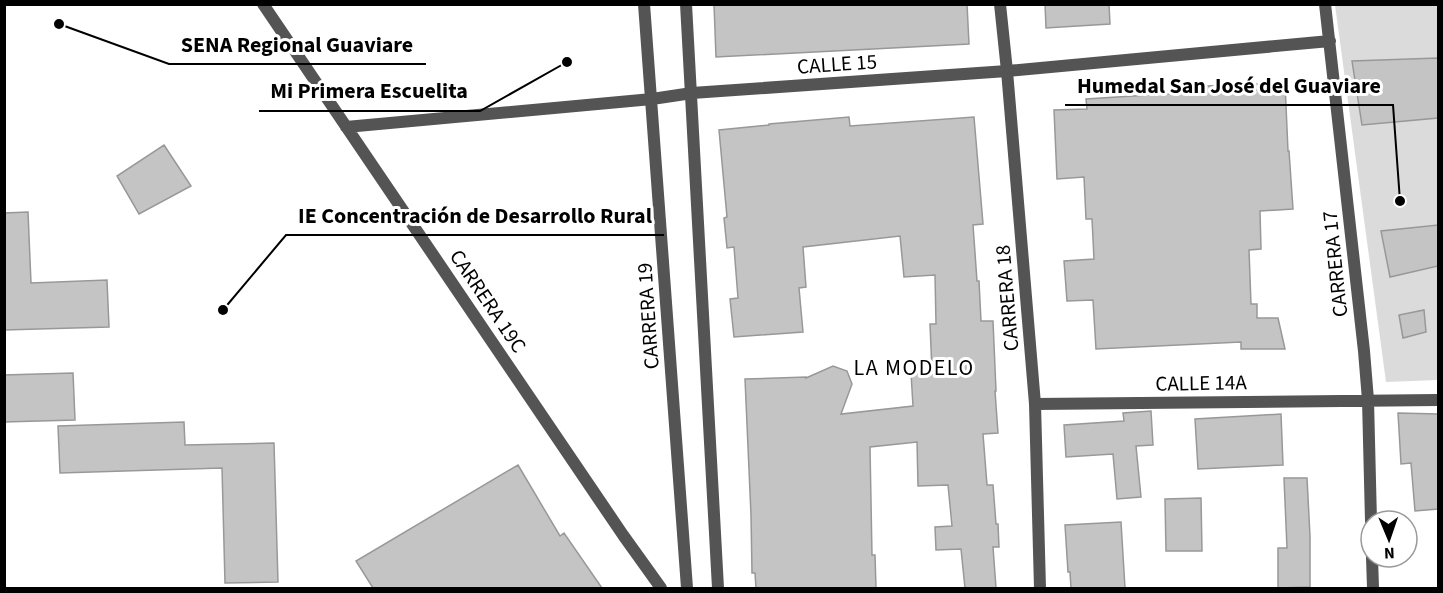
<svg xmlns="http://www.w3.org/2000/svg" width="1443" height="593" viewBox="0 0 1443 593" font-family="'Source Sans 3',sans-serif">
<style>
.green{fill:#dbdbdb}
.building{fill:#c4c4c4;stroke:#989898;stroke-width:1.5}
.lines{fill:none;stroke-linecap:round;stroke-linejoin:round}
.street{stroke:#545454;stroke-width:12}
.labels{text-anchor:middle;stroke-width:6;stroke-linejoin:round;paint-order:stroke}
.street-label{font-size:21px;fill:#000;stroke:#fff}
.neighbourhood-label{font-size:22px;letter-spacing:1.5px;fill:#000;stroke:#fff}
.leader{fill:none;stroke:#000;stroke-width:2}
.callout-dot{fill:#000;stroke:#fff;stroke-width:2}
.callout-label{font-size:22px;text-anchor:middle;font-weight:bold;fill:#000;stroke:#fff;stroke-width:6;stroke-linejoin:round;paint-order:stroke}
</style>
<rect width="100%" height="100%" fill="#fff"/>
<path class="green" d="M1335 5H1438V380L1386 382Z"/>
<path class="building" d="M714 4H967L969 44 716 57Z
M1045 4H1109L1110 24 1046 28Z
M1438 58V118L1362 125 1352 61Z
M1285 83 1288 151H1289L1293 209 1260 211 1261 249 1249 250 1251 304H1257V318H1278L1285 349H1241V342L1096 349 1093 300 1067 301 1064 261 1094 259 1092 219H1086L1084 177 1057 179 1054 110 1087 109 1086 99 1180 93V87Z
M849 117 850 126 974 117 983 224 973 225 977 281H979L981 321H993L996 391H995L998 433 983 434 987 485H993L996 524H998L999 547H993L996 588H965L961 549 936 550 935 527 952 526 948 485 918 486 917 442 870 447 872 555H875L876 588H756L755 573H752L751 515 745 379 806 377V378L833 366 847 371 852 384 841 414 913 406 911 373 932 372 930 324H936L935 275 904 277 900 236 803 247 806 287 799 288 803 332 734 337 730 299 738 298 734 247 727 248 724 218 727 217 719 130 769 125V124Z
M164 145 191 186 139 214 117 176Z
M28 212 31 283 107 280 109 327 4 330V213Z
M1438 225V266L1390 277 1381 231Z
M1424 310 1426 332 1403 338 1399 315Z
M73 373 75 420 4 422V375Z
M1151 411 1153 445 1136 446 1141 497 1117 499 1113 454 1066 457 1064 425 1124 421 1123 413Z
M1398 413 1438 414V509L1415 511 1411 463 1401 464Z
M1281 414 1283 465 1198 469 1195 419Z
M184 422 185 445 274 443 278 582 225 583 222 468 60 473 58 426Z
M518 465 560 536 564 533 602 588H373L356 561Z
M1284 478H1307L1310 536V587L1278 588V548H1287Z
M1201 498 1202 551H1166L1165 499Z
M1121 522 1125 588H1071L1070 572H1068L1065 525Z"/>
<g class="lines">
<path class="street" d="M263 4 623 535 661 588
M644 4 687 588
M686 4 718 588
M1000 4 1007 71 1035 404 1040 588
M1325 4 1364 351 1368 400 1371 521
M346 127 652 99 692 93 1007 71 1330 41
M1035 404 1438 400
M1372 557 1373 588"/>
</g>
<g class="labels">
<g class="street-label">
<text transform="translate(837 64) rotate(-4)" y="7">CALLE 15</text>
<text transform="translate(1335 264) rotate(-96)" y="7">CARRERA 17</text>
<text transform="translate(1007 298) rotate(-95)" y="7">CARRERA 18</text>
<text transform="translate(488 301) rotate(56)" y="7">CARRERA 19C</text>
<text transform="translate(648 316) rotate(-94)" y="7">CARRERA 19</text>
<text transform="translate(1201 383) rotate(-1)" y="7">CALLE 14A</text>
</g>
<g class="neighbourhood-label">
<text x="914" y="375">LA MODELO</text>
</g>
</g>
<path class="leader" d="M59 24L169 64H426M1400 201L1393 105H1065M567 62L480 111H259M223 310L286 235H664"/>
<g class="callout-dot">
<circle cx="59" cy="24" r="6"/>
<circle cx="1400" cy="201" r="6"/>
<circle cx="567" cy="62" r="6"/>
<circle cx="223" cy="310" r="6"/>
</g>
<g class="callout-label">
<text x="297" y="52">SENA Regional Guaviare</text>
<text x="1229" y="93">Humedal San José del Guaviare</text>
<text x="369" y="98">Mi Primera Escuelita</text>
<text x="475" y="223">IE Concentración de Desarrollo Rural</text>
</g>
<rect width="1443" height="593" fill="none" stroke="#000000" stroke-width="12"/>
<g transform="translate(1389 539) rotate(178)"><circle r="28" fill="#ffffff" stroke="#999999" stroke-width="1.5"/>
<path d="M0-4.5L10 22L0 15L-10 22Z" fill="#000000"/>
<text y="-9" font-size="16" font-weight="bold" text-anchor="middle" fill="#000000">N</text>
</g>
</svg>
